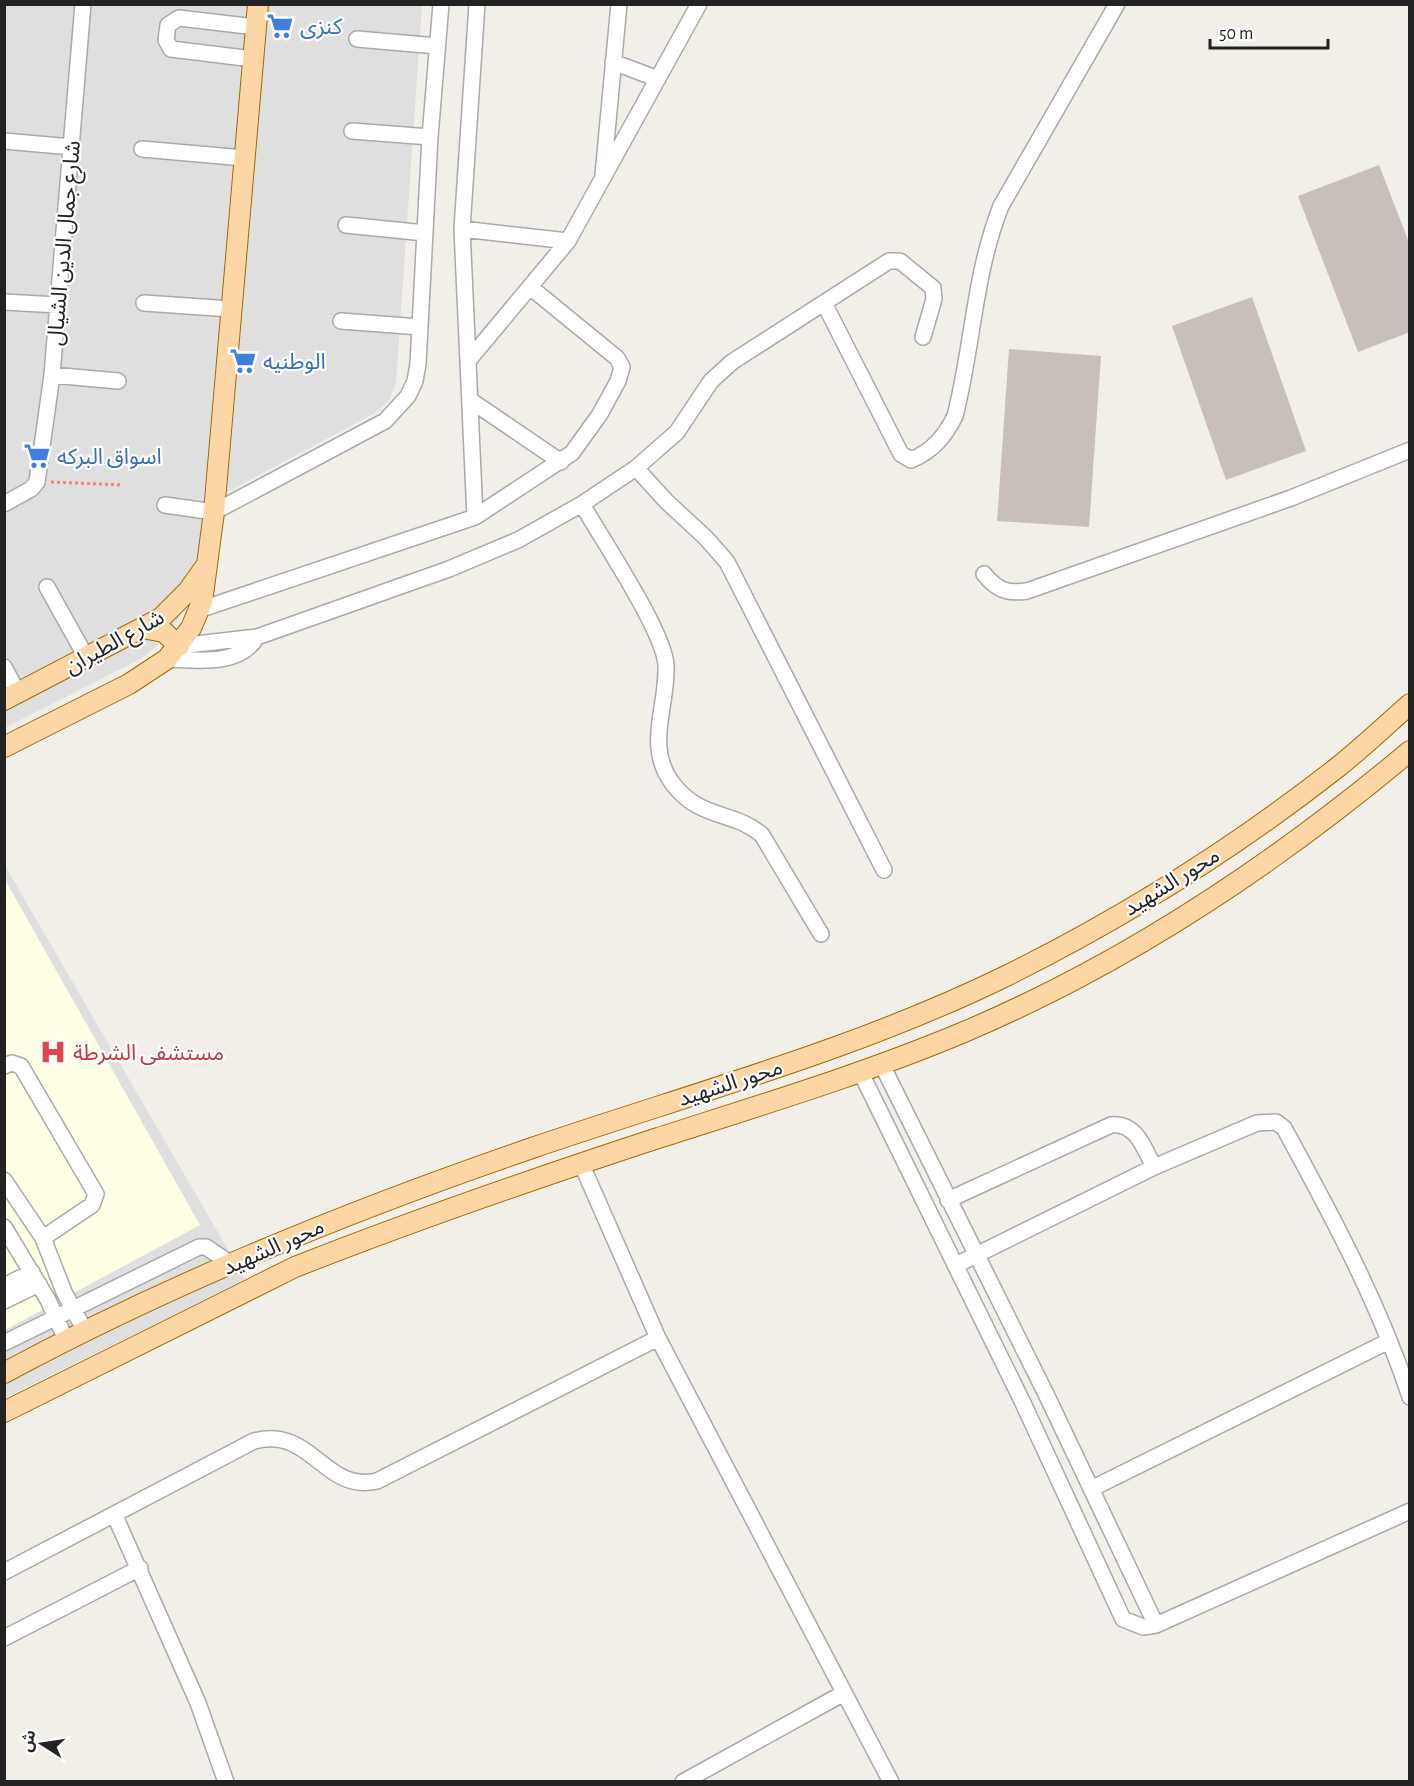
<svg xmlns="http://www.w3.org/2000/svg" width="1414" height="1786" viewBox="0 0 1414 1786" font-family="'Alegreya Sans','Noto Sans Arabic',sans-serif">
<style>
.residential{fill:#e0dfdf}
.education{fill:#ffffe5}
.building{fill:#c7bfb8}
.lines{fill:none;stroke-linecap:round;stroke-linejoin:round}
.minor-casing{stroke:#a9a9a9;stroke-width:18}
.major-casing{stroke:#a06b00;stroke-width:22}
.path{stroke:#fa8072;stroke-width:3;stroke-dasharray:3 3;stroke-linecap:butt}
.minor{stroke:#fff;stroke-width:15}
.major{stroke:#fcd6a4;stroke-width:20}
.labels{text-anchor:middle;stroke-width:4.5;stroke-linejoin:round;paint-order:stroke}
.shop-label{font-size:22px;fill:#366cbe;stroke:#fff;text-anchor:start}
.street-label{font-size:22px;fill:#222;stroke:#fff}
.health-label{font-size:22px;fill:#be3a42;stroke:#fff;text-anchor:start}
</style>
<rect width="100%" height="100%" fill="#f2efe9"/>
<path class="residential" d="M5 5H422L396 383 389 400 375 413 205 504 200 553 187 603 175 624 158 645 144 657 5 728Z
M4 864 245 1279 5 1398H4Z"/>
<path class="education" d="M4 878 200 1225 5 1330H4Z"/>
<path class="building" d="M1379 165 1410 245V332L1358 352 1298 196Z
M1252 297 1306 451 1226 480 1172 326Z
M1009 349 1101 356 1089 527 997 521Z"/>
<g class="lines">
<g class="minor-casing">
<path id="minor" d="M357 39 437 46
M253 59 171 49 166 40 168 25 179 18 256 27
M613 62 658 79
M352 131 430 137
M4 141 72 147
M142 149 244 158
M603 175 619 4
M346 225 425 233
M462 229 568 241
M4 302 58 305
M144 303 231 309
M824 303 901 454 911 460C933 451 945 436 955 416 973 346 974 274 1001 206L1117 4
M341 321 420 327
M468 361 568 241 699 4
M52 375 118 381
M470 400 561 462
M636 468 666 501 706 538 727 562 884 870
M4 504 31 489 37 482 52 375 83 4
M582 504C601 538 664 631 666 665 668 706 644 747 673 784 700 820 735 811 762 835L821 934
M165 505 214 512 385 421 408 396 415 381 418 364 430 137 441 4
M475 517 462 229 477 4
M984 574C997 590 1007 594 1027 591L1291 498 1410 450
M47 587 86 657
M199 610 475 517 572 453 600 414 618 381 622 367 617 358 530 287
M179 646 257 637 449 569 518 540 582 504 636 468 677 432 711 381 732 362 889 261H900L933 288 934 299 923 337
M167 659C196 660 239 667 257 637
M4 667 18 693
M882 1065 1046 1394 1156 1625
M4 1066 12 1063 21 1066 96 1194 92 1205 43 1238
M861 1073 1023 1403 1123 1619 1143 1627 1156 1625 1410 1511
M581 1163 658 1338 891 1782
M4 1180 43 1238 64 1292 85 1331
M948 1200 1111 1125C1136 1122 1144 1148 1154 1167
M4 1227 48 1300 66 1340
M956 1265 1154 1167 1257 1123 1276 1122 1284 1128C1331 1214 1379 1303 1410 1397
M4 1286 32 1272
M4 1301 39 1284
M4 1343 199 1247H206L231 1264
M1091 1489 1389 1341
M115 1516 198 1703 226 1782
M4 1572 254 1441C313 1426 323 1493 377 1481L658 1338
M4 1638 140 1568
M683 1782 844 1693"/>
</g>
<g class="major-casing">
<path id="major" d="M142 628 164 632 179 646
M4 700 161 618 188 591 205 567
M4 747 129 684 167 659 191 628 202 602 214 512 258 4
M4 1373C173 1282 351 1210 532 1148 690 1094 855 1050 1006 976 1123 918 1236 847 1338 767 1363 747 1386 725 1410 704
M4 1412 295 1267C414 1220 536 1178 658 1138 761 1105 864 1074 964 1032 1127 963 1274 865 1410 751"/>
</g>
<path class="path" d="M51 482 123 485"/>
<use href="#minor" class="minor"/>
<use href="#major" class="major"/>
</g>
<defs>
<g id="supermarket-bare" transform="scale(2.07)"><path d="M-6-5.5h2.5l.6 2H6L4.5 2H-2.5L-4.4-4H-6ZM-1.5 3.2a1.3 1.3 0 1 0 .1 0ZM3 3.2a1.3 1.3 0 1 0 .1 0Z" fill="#3f7fe0" stroke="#fff" stroke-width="2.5" paint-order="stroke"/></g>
<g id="hospital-bare" transform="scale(2.07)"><path d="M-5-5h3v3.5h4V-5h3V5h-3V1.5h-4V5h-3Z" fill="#e0444e" stroke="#fff" stroke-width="2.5" paint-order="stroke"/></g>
</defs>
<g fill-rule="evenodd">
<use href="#supermarket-bare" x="280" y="26"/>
<use href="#supermarket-bare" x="243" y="361"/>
<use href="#supermarket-bare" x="37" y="456"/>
<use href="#hospital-bare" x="53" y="1052"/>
</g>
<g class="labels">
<g class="shop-label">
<text x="300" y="34">كنزى</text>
<text x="263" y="369">الوطنيه</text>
<text x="57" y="464">اسواق البركه</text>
</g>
<g class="street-label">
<text transform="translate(63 243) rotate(-85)" y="8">شارع جمال الدين الشيال</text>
<text transform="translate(114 641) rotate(-29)" y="8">شارع الطيران</text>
<text transform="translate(1171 881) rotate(-32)" y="8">محور الشهيد</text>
<text transform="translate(730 1082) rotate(-18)" y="8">محور الشهيد</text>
<text transform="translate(273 1246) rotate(-24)" y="8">محور الشهيد</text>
</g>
<g class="health-label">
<text x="73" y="1060">مستشفى الشرطة</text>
</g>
</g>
<rect width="1414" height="1786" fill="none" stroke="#222222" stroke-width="12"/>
<g transform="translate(42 1744) rotate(282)" stroke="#ffffff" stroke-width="4.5" paint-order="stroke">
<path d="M0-4.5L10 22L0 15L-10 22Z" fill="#222222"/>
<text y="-9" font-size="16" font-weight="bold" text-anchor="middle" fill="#222222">ش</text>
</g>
<path d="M1210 39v9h118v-9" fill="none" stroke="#222222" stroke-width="3"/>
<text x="1219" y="39" font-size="18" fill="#222222" stroke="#ffffff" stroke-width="4.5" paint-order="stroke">50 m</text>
</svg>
